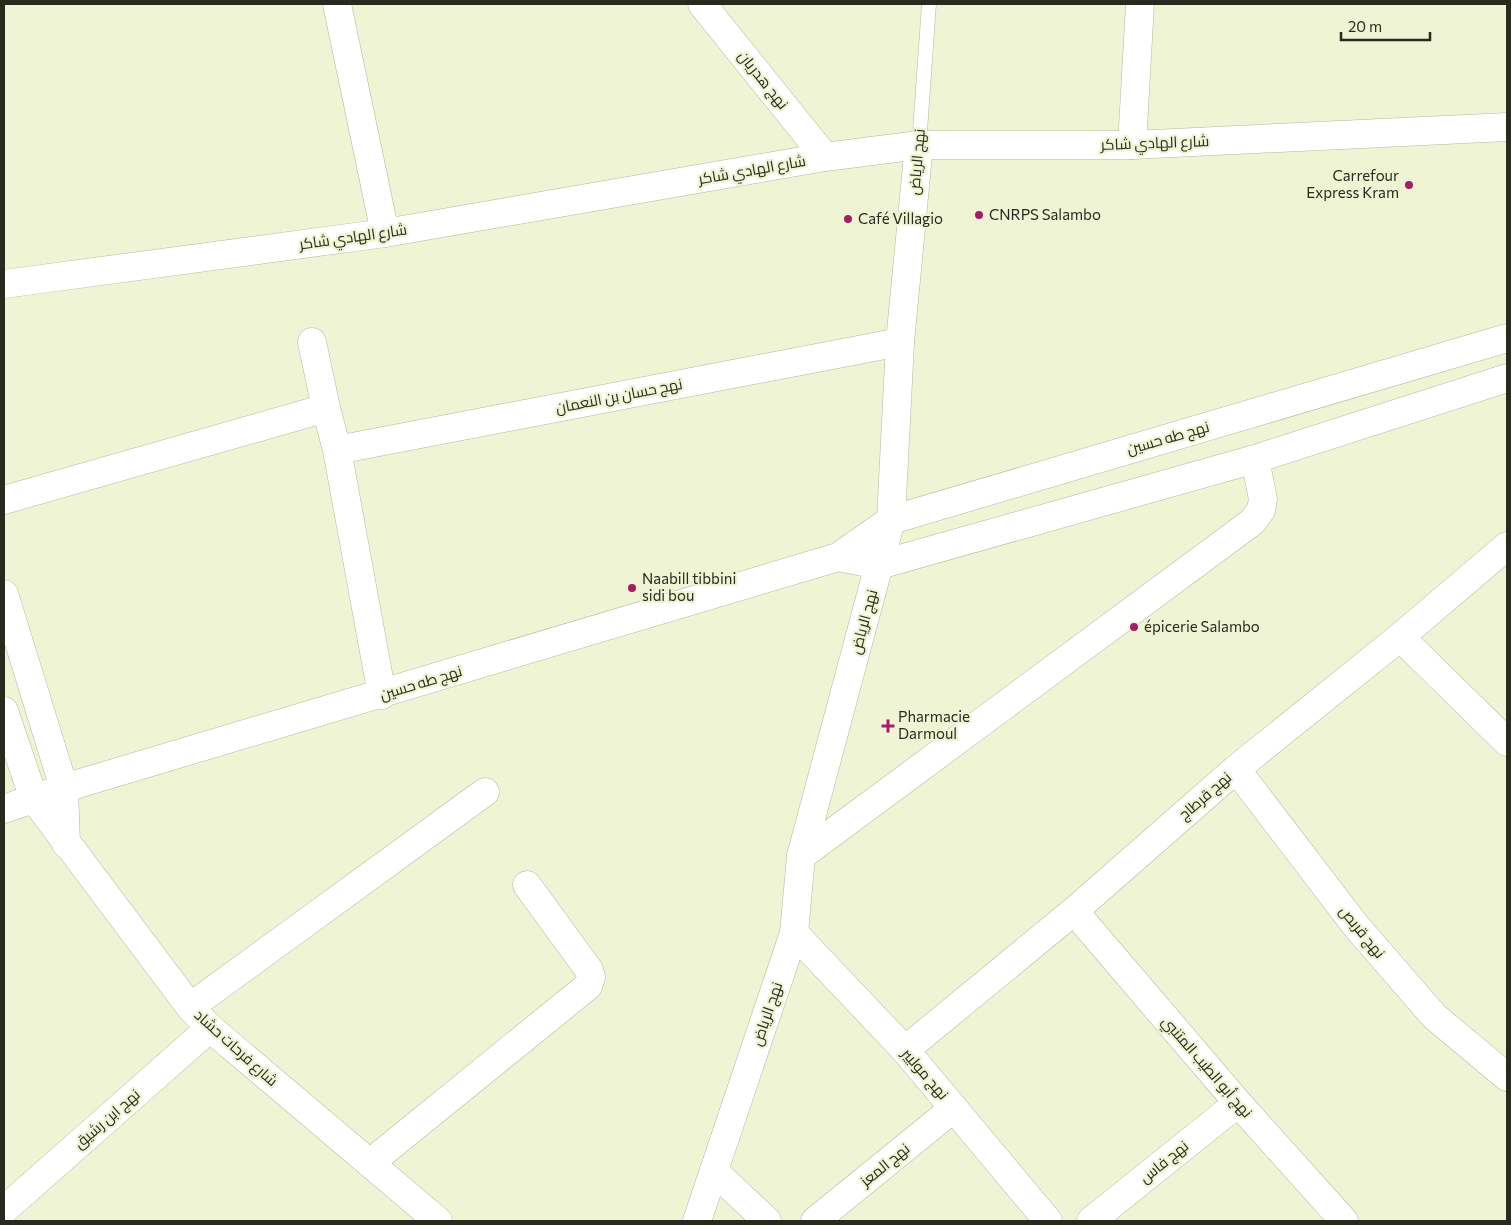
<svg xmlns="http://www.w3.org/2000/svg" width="1511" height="1225" viewBox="0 0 1511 1225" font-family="Commissioner,Cairo,sans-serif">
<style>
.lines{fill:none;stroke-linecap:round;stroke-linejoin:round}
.service-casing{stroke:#b3b99b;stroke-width:15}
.minor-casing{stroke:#b3b99b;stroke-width:29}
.tertiary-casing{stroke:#b3b99b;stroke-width:29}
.service{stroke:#fff;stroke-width:14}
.minor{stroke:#fff;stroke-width:28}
.tertiary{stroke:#fff;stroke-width:28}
.poi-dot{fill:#a51d67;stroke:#eef4d4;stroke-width:2}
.labels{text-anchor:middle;stroke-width:4.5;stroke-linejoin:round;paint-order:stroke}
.street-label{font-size:15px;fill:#282a1e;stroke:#eef4d4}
.poi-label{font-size:15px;fill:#282a1e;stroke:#eef4d4;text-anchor:start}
</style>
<rect width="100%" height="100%" fill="#eef4d4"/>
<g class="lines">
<g class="service-casing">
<path id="service" d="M919 145 929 4"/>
</g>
<g class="minor-casing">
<path id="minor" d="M337 4 385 233
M702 4 825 157
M1132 145 1140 4
M312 342 326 408 337 450 382 695
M337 450 900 342
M4 500 326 408
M838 557 879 565 1255 459 1507 378
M1400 637 1507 742
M1236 769 1356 926 1434 1016 1507 1077
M4 809 64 788 838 557 891 520 1507 338
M801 856 1252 522 1261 510 1263 499 1255 459
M1074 911 1238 1103 1344 1221
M794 933 905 1050 1048 1221
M190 1007 485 792
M905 1050 1074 911 1236 769 1400 637 1507 546
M370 1163 588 986 591 977 589 970 527 885
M714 1171 767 1221
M4 1210 210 1028
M815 1221 954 1108
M1091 1221 1238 1103"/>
</g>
<g class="tertiary-casing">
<path id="tertiary" d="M4 284 385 233 825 157 919 145H1132L1507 127
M4 594 64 788 66 844
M4 711 34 799 190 1007 210 1028 438 1221
M697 1221 794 933 801 856 891 520 900 342 919 145"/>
</g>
<use href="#service" class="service"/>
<use href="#minor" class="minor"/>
<use href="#tertiary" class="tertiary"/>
</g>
<g class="poi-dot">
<circle cx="1409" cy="185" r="5"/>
<circle cx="979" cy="215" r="5"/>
<circle cx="848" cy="219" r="5"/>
<circle cx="632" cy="588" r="5"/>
<circle cx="1134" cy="627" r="5"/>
<path d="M885.5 718.5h5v5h5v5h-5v5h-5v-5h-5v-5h5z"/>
</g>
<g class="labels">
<g class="street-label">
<text transform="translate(763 80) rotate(51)" y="5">نهج هدريان</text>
<text transform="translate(1155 143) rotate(-2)" y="5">شارع الهادي شاكر</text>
<text transform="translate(917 162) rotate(-85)" y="5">نهج الرياض</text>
<text transform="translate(752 170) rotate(-10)" y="5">شارع الهادي شاكر</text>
<text transform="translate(353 237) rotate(-8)" y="5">شارع الهادي شاكر</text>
<text transform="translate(619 396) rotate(-11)" y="5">نهج حسان بن النعمان</text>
<text transform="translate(1168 438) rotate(-16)" y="5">نهج طه حسين</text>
<text transform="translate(864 622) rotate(-75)" y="5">نهج الرياض</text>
<text transform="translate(421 683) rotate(-17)" y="5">نهج طه حسين</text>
<text transform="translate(1205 796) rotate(-41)" y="5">نهج قرطاج</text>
<text transform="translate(1362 932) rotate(51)" y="5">نهج قربص</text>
<text transform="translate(767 1014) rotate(-71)" y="5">نهج الرياض</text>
<text transform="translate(236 1048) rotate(42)" y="5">شارع فرحات حشاد</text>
<text transform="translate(1207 1067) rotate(49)" y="5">نهج أبو الطيب المتنبي</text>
<text transform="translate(925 1074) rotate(49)" y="5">نهج موليير</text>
<text transform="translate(107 1119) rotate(-41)" y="5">نهج ابن رشيق</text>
<text transform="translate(1164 1162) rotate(-39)" y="5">نهج فاس</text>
<text transform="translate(885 1165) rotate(-39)" y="5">نهج المعز</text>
</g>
<g class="poi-label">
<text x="1399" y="181" text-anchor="end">Carrefour<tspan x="1399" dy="17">Express Kram</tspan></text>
<text x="989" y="220">CNRPS Salambo</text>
<text x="858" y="224">Café Villagio</text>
<text x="642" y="584">Naabill tibbini<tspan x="642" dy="17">sidi bou</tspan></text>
<text x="1144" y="632">épicerie Salambo</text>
<text x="898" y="722">Pharmacie<tspan x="898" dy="17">Darmoul</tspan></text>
</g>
</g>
<rect width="1511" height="1225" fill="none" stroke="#282a1e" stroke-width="10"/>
<path d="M1341 32v8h89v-8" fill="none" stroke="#282a1e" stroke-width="2.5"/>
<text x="1348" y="32" font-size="15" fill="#282a1e" stroke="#eef4d4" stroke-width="4" paint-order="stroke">20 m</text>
</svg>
